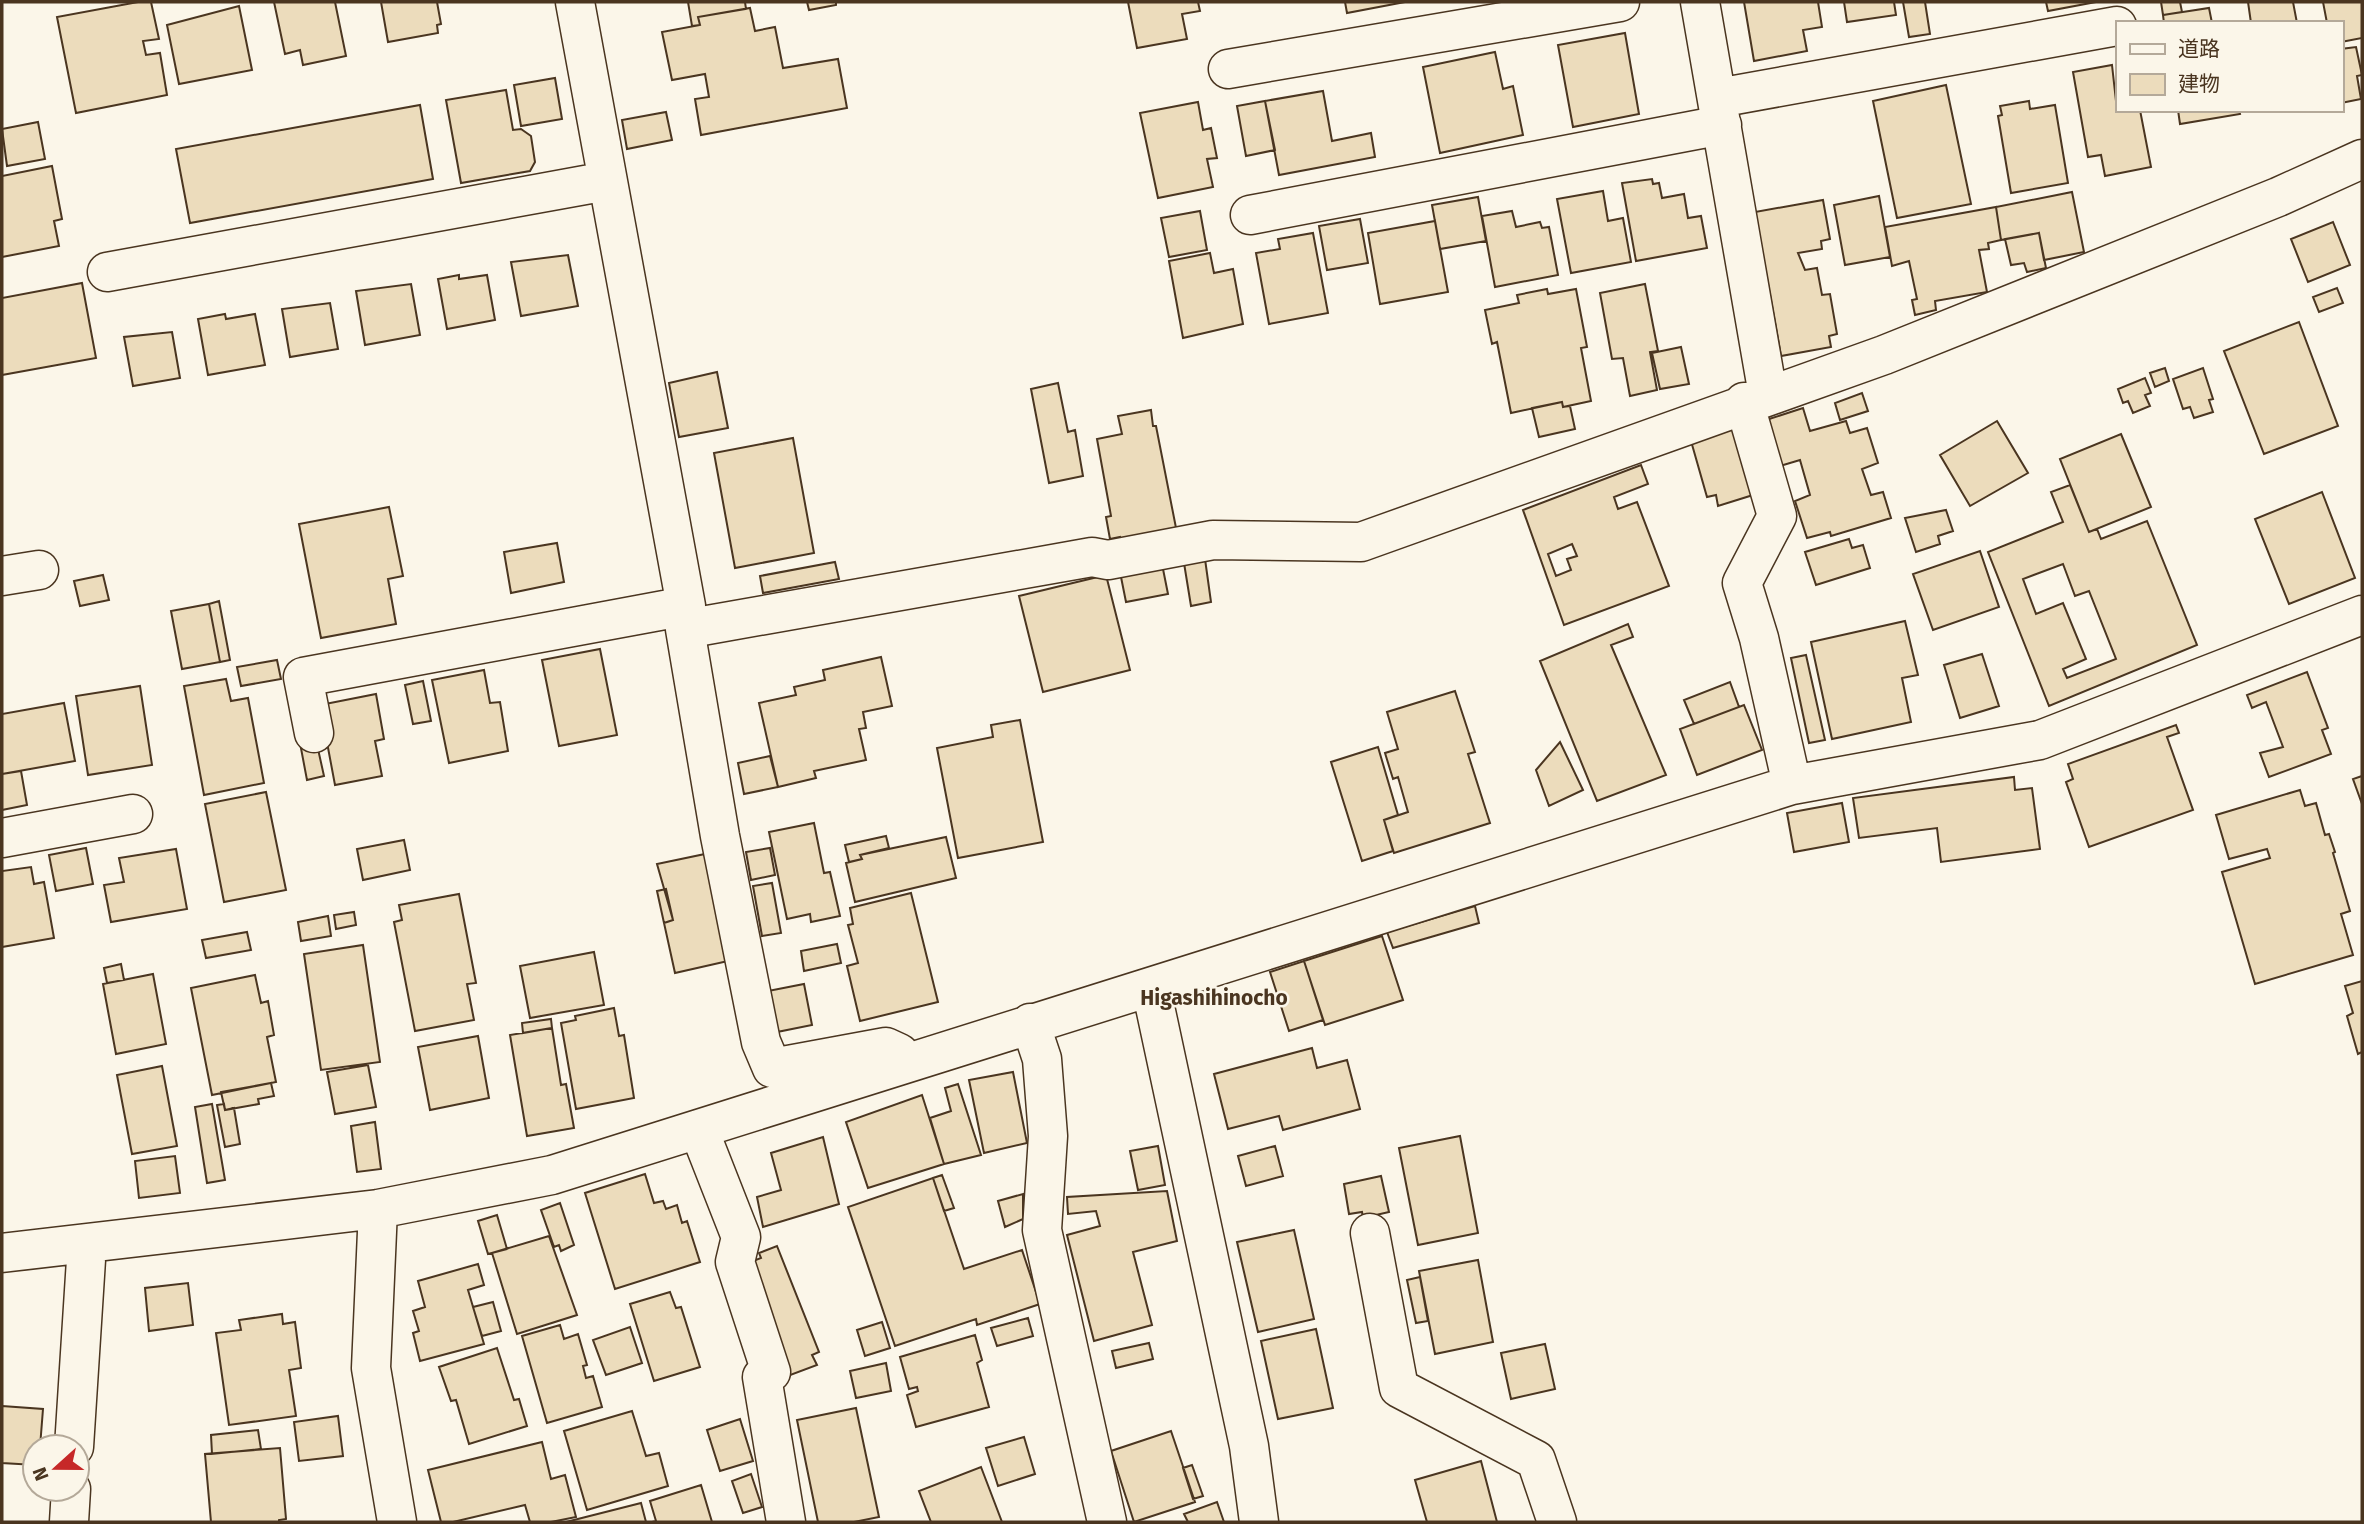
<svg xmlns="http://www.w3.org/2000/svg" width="2364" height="1524" viewBox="0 0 2364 1524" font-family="'Fira Sans','Noto Sans JP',sans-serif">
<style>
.building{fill:#ecdcbc;stroke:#4a3520;stroke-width:2;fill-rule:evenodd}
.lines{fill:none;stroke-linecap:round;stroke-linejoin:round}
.street-casing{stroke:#4a3520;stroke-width:41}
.street{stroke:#fbf6e9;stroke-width:38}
.labels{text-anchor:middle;stroke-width:5;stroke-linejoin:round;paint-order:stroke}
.quarter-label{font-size:21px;font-weight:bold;fill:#4a3520;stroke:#fbf6e9}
</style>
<rect width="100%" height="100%" fill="#fbf6e9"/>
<path class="building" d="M138 2H151L159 39 143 41 146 55 160 53 167 95 76 113 57 17Z
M274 2H335L346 56 303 65 300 50 285 54Z
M381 2H437L441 24 437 25 438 33 388 42Z
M688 2H745L746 9 698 17 700 25 692 26Z
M807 2H836V5L809 10Z
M1128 2H1198L1200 11 1182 14 1187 39 1137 48Z
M1345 2H1405L1347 13Z
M1744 2H1818L1822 27 1803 30 1807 51 1754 61Z
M1844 2H1894L1896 15 1847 22Z
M1903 2H1925L1930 34 1909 37Z
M2046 2H2096L2048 11Z
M2161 2H2180L2182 12 2163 15Z
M2248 2H2293L2297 23H2251Z
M2323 2H2362V38L2341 42V23H2327Z
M239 6 252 70 179 84 167 25Z
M750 8 755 31 775 27 783 68 838 59 847 108 701 135 695 99 709 97 705 74 672 80 662 32 700 25 698 17Z
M2209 8 2212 23H2164L2163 15Z
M1625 33 1639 114 1573 127 1558 45Z
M2356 47 2362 75 2357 76 2361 99 2341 103V49Z
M1495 52 1503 89 1513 86 1523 135 1440 153 1423 67Z
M2112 65 2117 110H2140L2151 167 2105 176 2101 155 2088 157 2073 72Z
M555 78 562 119 521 126 514 85Z
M1946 85 1971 204 1897 218 1873 101Z
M506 90 513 130 521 129 531 136 535 162 530 171 461 183 446 100Z
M1323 91 1332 141 1371 133 1375 157 1279 175 1265 101Z
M1265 101 1275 150 1246 156 1237 106Z
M2029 101 2030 109 2055 105 2068 183 2011 193 1998 116 2002 115 2000 106Z
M1198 102 1203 130 1211 128 1217 158 1207 159 1213 187 1158 198 1140 113Z
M420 105 433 179 190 223 176 149Z
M2178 110H2239L2240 114 2180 124Z
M666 112 672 140 627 149 622 120Z
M38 122 45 159 7 166 2 129Z
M52 166 62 219 54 221 59 246 2 257V176Z
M1652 179 1653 184 1659 183 1662 198 1684 194 1688 218 1701 216 1707 248 1636 261 1622 183Z
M1603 191 1608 221 1623 218 1631 262 1571 273 1557 199Z
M2072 192 2084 252 2044 260 2039 233 2001 240 1996 207Z
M1879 196 1890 257 1845 265 1834 205Z
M1478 197 1486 241 1440 249 1432 205Z
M1823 200 1830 239 1821 241 1822 249 1798 253 1805 270 1817 268 1822 295 1830 294 1837 334 1829 336 1831 347 1781 356 1755 212Z
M1996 207 2001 240 1988 243 1989 249 1979 250 1987 292 1935 301 1936 310 1915 315 1912 300 1917 299 1909 261 1892 266 1885 227Z
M1200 211 1207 250 1169 257 1161 218Z
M1512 211 1516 227 1540 222 1542 228 1549 227 1558 275 1495 287 1482 216Z
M1360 219 1368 263 1327 270 1319 226Z
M1435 221 1448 292 1380 304 1368 233Z
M2333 222 2350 265 2308 282 2291 239Z
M1313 233 1328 313 1269 324 1256 253 1280 249 1278 239Z
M2039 233 2046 268 2027 272 2024 263 2011 265 2005 239Z
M1210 253 1214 273 1233 269 1243 324 1183 338 1169 261Z
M568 255 578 306 521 316 511 262Z
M459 275V279L487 275 495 320 447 329 438 279Z
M82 283 96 358 2 375V298Z
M411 284 420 335 365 345 356 291Z
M1645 284 1658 351 1650 352 1657 390 1630 396 1623 358 1612 359 1600 293Z
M2337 288 2343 303 2319 312 2313 297Z
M1547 289 1548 294 1576 289 1587 347 1581 348 1591 401 1563 407 1562 402 1511 413 1497 342 1492 344 1485 310 1519 303 1517 295Z
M330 303 338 349 290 357 282 309Z
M225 314 226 319 255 314 265 365 208 375 198 319Z
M2299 322 2338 426 2264 454 2224 351Z
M172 332 180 378 133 386 124 337Z
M1681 347 1689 384 1660 389 1652 353Z
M2165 368 2169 381 2155 387 2150 373Z
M2203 368 2213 399 2209 400 2213 412 2194 418 2190 407 2183 409 2173 379Z
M717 372 728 428 679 437 669 383Z
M2145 378 2151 393 2145 395 2150 406 2133 413 2128 401 2123 403 2118 389Z
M1058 383 1068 432 1075 430 1083 476 1049 483 1031 389Z
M1862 393 1868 411 1840 420 1835 403Z
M1562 402 1563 407 1570 406 1575 429 1539 437 1532 408Z
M1803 408 1810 431 1846 421 1850 433 1867 428 1878 463 1862 469 1871 495 1883 492 1891 518 1831 536 1830 532 1807 538 1795 501 1810 495 1800 460 1780 466 1766 420Z
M1151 410 1153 426H1156L1177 533 1122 544 1120 537 1110 539 1106 517 1111 516 1097 439 1122 434 1118 416Z
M1997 421 2028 473 1970 506 1940 455Z
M1734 429 1753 495 1718 506 1716 495 1707 497 1691 441Z
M2121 434 2151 507 2089 532 2060 459Z
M793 438 814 553 735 568 714 453Z
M1641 465 1648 484 1614 497 1618 509 1637 502 1669 586 1564 625 1523 510ZM1572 544 1577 556 1567 559 1571 570 1556 576 1548 554Z
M2070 485 2089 532 2097 529 2101 539 2147 521 2197 645 2049 706 1988 552 2063 522 2051 492ZM2063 564 2075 596 2089 591 2116 659 2067 678 2063 669 2086 659 2063 603 2036 614 2023 579Z
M2322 492 2355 578 2289 604 2255 519Z
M389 507 403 576 388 579 396 624 321 638 299 524Z
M1946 510 1953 531 1938 536 1940 544 1916 552 1905 518Z
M1849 539 1852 548 1863 545 1870 568 1816 585 1805 552Z
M557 543 564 582 511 593 504 552Z
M1980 551 1999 607 1933 630 1913 574Z
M1205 559 1211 602 1191 606 1184 563Z
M835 562 839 579 763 593 760 576Z
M1162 564 1168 594 1126 602 1120 572Z
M103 575 109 600 80 606 74 581Z
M1106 575 1130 670 1043 692 1019 596Z
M219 601 230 660 220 662 209 604Z
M209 604 220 662 182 669 171 611Z
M1905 621 1918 675 1902 678 1911 722 1832 739 1811 642Z
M1628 624 1633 637 1611 645 1666 775 1597 801 1540 661Z
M600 649 617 735 559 746 542 660Z
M1982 654 1999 706 1960 718 1944 665Z
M1806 655 1825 740 1809 743 1791 658Z
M881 657 892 706 863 712 866 728 859 729 866 760 814 771 816 778 778 787 759 703 796 695 794 687 825 680 823 670Z
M277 660 281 679 241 686 237 667Z
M484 670 490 703 500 702 508 751 449 763 432 680Z
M2307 672 2328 728 2322 730 2331 754 2269 777 2260 753 2283 747 2266 702 2252 708 2247 695Z
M226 679 231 701 248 698 264 783 204 795 184 686Z
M423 681 431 721 413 724 405 685Z
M1730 682 1739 707 1694 724 1684 700Z
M140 686 152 765 88 775 76 696Z
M1455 691 1475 752 1468 754 1490 823 1394 853 1384 820 1408 812 1398 777 1393 779 1385 753 1398 749 1387 712Z
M376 694 384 739 375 741 382 776 335 785 320 705Z
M64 703 75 761 2 774V714Z
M1744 705 1762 750 1697 775 1680 729Z
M1020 720 1043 842 958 858 937 748 993 737 991 725Z
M2176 725 2179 733 2167 737 2193 810 2089 847 2066 782 2073 779 2068 764Z
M316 740 324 776 307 780 300 743Z
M1560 742 1583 790 1549 806 1536 770Z
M1378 747 1398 815 1384 820 1393 851 1362 861 1331 762Z
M770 756 778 787 744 794 738 763Z
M21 771 27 805 2 810V774Z
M2362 776V804L2353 779Z
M2014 777 2015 790 2032 788 2040 849 1941 862 1937 828 1859 838 1853 798Z
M2300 790 2305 806 2316 803 2325 835 2329 834 2335 852 2333 853 2350 911 2341 914 2353 955 2255 984 2222 872 2270 858 2267 849 2229 859 2216 815Z
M266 792 286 890 224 902 205 804Z
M1842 803 1849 842 1794 852 1787 813Z
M814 823 824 873 830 872 840 916 811 922 810 914 787 919 769 832Z
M886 836 889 848 860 855 862 859 849 862 845 845Z
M946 837 956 878 855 902 846 863 862 859 860 855Z
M404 840 410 870 363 880 357 849Z
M86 848 93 884 56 891 49 855Z
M770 848 775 875 751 880 746 852Z
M176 849 187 909 111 922 104 885 124 882 119 858Z
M705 854 728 961 675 973 664 923 673 920 657 864Z
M31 867 34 884 44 882 54 938 2 947V871Z
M772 883 781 933 762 936 753 886Z
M666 889 673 920 664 923 657 891Z
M911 893 938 1002 860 1021 847 966 858 963 848 925 853 924 850 908Z
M459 894 476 983 467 984 474 1020 415 1031 394 922 402 920 399 905Z
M1475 906 1479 923 1393 948 1387 932Z
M354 912 356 925 336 929 334 915Z
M328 916 331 936 301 941 298 922Z
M247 932 251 950 206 958 202 940Z
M1382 936 1403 1000 1325 1025 1304 961Z
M837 944 841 963 804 971 801 951Z
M363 945 380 1062 321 1070 304 954Z
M594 952 604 1005 530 1018 520 966Z
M1304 961 1323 1020 1289 1031 1270 972Z
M121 964 124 980 107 983 104 968Z
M153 974 166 1044 116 1054 103 984Z
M255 975 261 1003 268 1001 274 1035 267 1037 276 1082 212 1095 191 988Z
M2362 981V1052L2358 1054 2347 1016 2353 1013 2345 986Z
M804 984 812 1025 777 1032 768 991Z
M614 1008 619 1036 624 1035 634 1098 576 1109 561 1023 576 1020 575 1016Z
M551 1019 552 1028 523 1033 522 1023Z
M552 1028 561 1085 566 1084 574 1128 527 1136 510 1035Z
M478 1036 489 1098 430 1110 418 1047Z
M1312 1048 1317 1068 1347 1060 1360 1109 1283 1130 1279 1116 1228 1129 1214 1074Z
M368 1065 376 1107 335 1114 327 1072Z
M162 1066 177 1146 132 1154 117 1075Z
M1013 1072 1027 1143 984 1153 969 1080Z
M271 1083 274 1096 258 1099 259 1104 225 1110 221 1092Z
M958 1084 981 1155 944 1164 930 1118 951 1111 945 1088Z
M922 1095 944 1164 868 1188 846 1122Z
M212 1104 225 1180 207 1183 195 1107Z
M224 1104 225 1110 234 1108 240 1144 225 1147 217 1105Z
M375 1122 381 1169 357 1172 351 1126Z
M1460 1136 1478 1233 1418 1245 1399 1148Z
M823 1137 839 1204 763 1227 757 1197 781 1190 771 1153Z
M1158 1146 1165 1185 1138 1190 1130 1151Z
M1275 1146 1283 1176 1246 1186 1238 1156Z
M175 1156 180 1193 139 1198 135 1161Z
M645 1174 654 1203 663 1201 666 1209 677 1205 682 1223 687 1221 700 1262 615 1289 585 1193Z
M942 1175 954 1208 944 1211 933 1178Z
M1381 1176 1389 1212 1363 1218 1362 1212 1349 1214 1344 1184Z
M933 1178 964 1269 1022 1250 1040 1304 977 1325 976 1319 895 1346 848 1207Z
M1167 1191 1177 1241 1133 1252 1152 1325 1094 1341 1067 1235 1100 1226 1096 1211 1068 1214 1067 1197Z
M1023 1194V1219L1005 1227 998 1201Z
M560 1203 574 1245 561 1251 559 1245 554 1247 541 1210Z
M497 1215 507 1249 488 1254 478 1221Z
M1294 1230 1314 1319 1258 1332 1237 1242Z
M549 1236 577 1315 517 1334 492 1253Z
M777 1246 819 1352 812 1355 817 1365 785 1377 748 1263 761 1258 759 1253Z
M1478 1260 1493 1342 1435 1354 1419 1271Z
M478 1264 484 1285 468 1290 484 1344 420 1361 413 1333 419 1331 413 1311 425 1307 418 1281Z
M1420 1277 1428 1321 1416 1323 1407 1280Z
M188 1283 193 1325 149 1331 145 1288Z
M670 1292 676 1308 681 1307 700 1367 654 1381 630 1304Z
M493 1302 501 1331 482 1336 473 1307Z
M282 1314 283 1324 295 1322 301 1368 289 1370 296 1416 229 1425 216 1333 241 1330 239 1320Z
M1028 1318 1033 1336 997 1346 991 1328Z
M882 1322 890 1348 865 1356 857 1330Z
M560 1325 564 1339 578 1334 587 1365 583 1366 586 1378 593 1376 602 1407 547 1423 522 1336Z
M630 1327 642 1363 606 1375 593 1340Z
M1316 1329 1333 1408 1278 1419 1261 1341Z
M975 1335 982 1360 977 1363 989 1407 916 1427 907 1395 918 1391 917 1387 909 1389 900 1357Z
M1149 1343 1153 1359 1116 1368 1112 1351Z
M1545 1344 1555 1389 1511 1399 1501 1353Z
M497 1348 514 1400 519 1399 527 1426 469 1444 456 1400 451 1401 439 1367Z
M886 1363 891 1391 856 1398 850 1371Z
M2 1406 43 1409 40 1447H35V1465L2 1463Z
M856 1408 879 1517 854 1522H818L797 1420Z
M632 1411 646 1456 659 1453 668 1486 587 1510 564 1431Z
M338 1416 343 1456 299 1461 294 1422Z
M740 1419 753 1461 720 1471 707 1430Z
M258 1430 261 1449 212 1454 211 1435Z
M1171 1431 1195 1502 1134 1522 1111 1451Z
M1024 1437 1035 1474 998 1486 986 1448Z
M542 1442 551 1479 565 1475 576 1517 551 1522H530L525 1505 453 1522H441L428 1470Z
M280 1448 286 1519 279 1520V1522H211L205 1454Z
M1481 1461 1497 1522H1427L1415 1480Z
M1192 1465 1203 1496 1193 1499 1183 1468Z
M981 1467 1002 1522H931L919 1491Z
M751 1474 762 1507 743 1513 732 1481Z
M701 1485 712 1522H652L656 1521 650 1501Z
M1217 1502 1224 1522H1188L1184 1514Z
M641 1503 646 1522H566Z"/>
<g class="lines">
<g class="street-casing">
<path id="street" d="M575 2 686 606 685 629 720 836 761 1042 772 1068 886 1047 899 1053
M1700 2 1768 395
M1228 69 1620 2
M1718 98 2117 26
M1250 215 1722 125
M107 272 607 181
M1744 402 1777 516 1742 583 1759 638 1792 785
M2 576 39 570
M685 629 1092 557 1108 560 1213 540 1361 542 1884 355 2278 197 2362 159
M314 733 303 677 686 606
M2 838 133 814
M1151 988 1249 1446 1259 1522
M1030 1023 1042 1059 1048 1136 1042 1230 1107 1522
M699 1130 741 1237 735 1262 771 1372 762 1377 786 1522
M378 1209 371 1368 397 1522
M1370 1233 1399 1388 1536 1460 1557 1522
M2 1253 378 1209 552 1175 1792 785 2040 740 2362 615
M74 1447 87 1244
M69 1522 71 1489"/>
</g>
<use href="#street" class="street"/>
</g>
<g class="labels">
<g class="quarter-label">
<text x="1214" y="1005">Higashihinocho</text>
</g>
</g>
<rect width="2364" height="1524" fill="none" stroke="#4a3520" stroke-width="7"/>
<rect x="2116" y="21" width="228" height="91" fill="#fbf6e9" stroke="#b4a999" stroke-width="2"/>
<rect x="2130" y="44" width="35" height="10" fill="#fbf6e9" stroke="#b4a999" stroke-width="2"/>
<text x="2178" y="56" font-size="21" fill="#4a3520">道路</text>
<rect x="2130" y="74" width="35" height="21" fill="#ecdcbc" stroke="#b4a999" stroke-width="2"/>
<text x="2178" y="91" font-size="21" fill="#4a3520">建物</text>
<g transform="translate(56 1468) rotate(249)"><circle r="33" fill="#fbf6e9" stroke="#b4a999" stroke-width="2"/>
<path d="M0-5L12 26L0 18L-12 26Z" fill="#c62828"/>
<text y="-10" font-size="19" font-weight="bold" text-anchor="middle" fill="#4a3520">N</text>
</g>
</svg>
